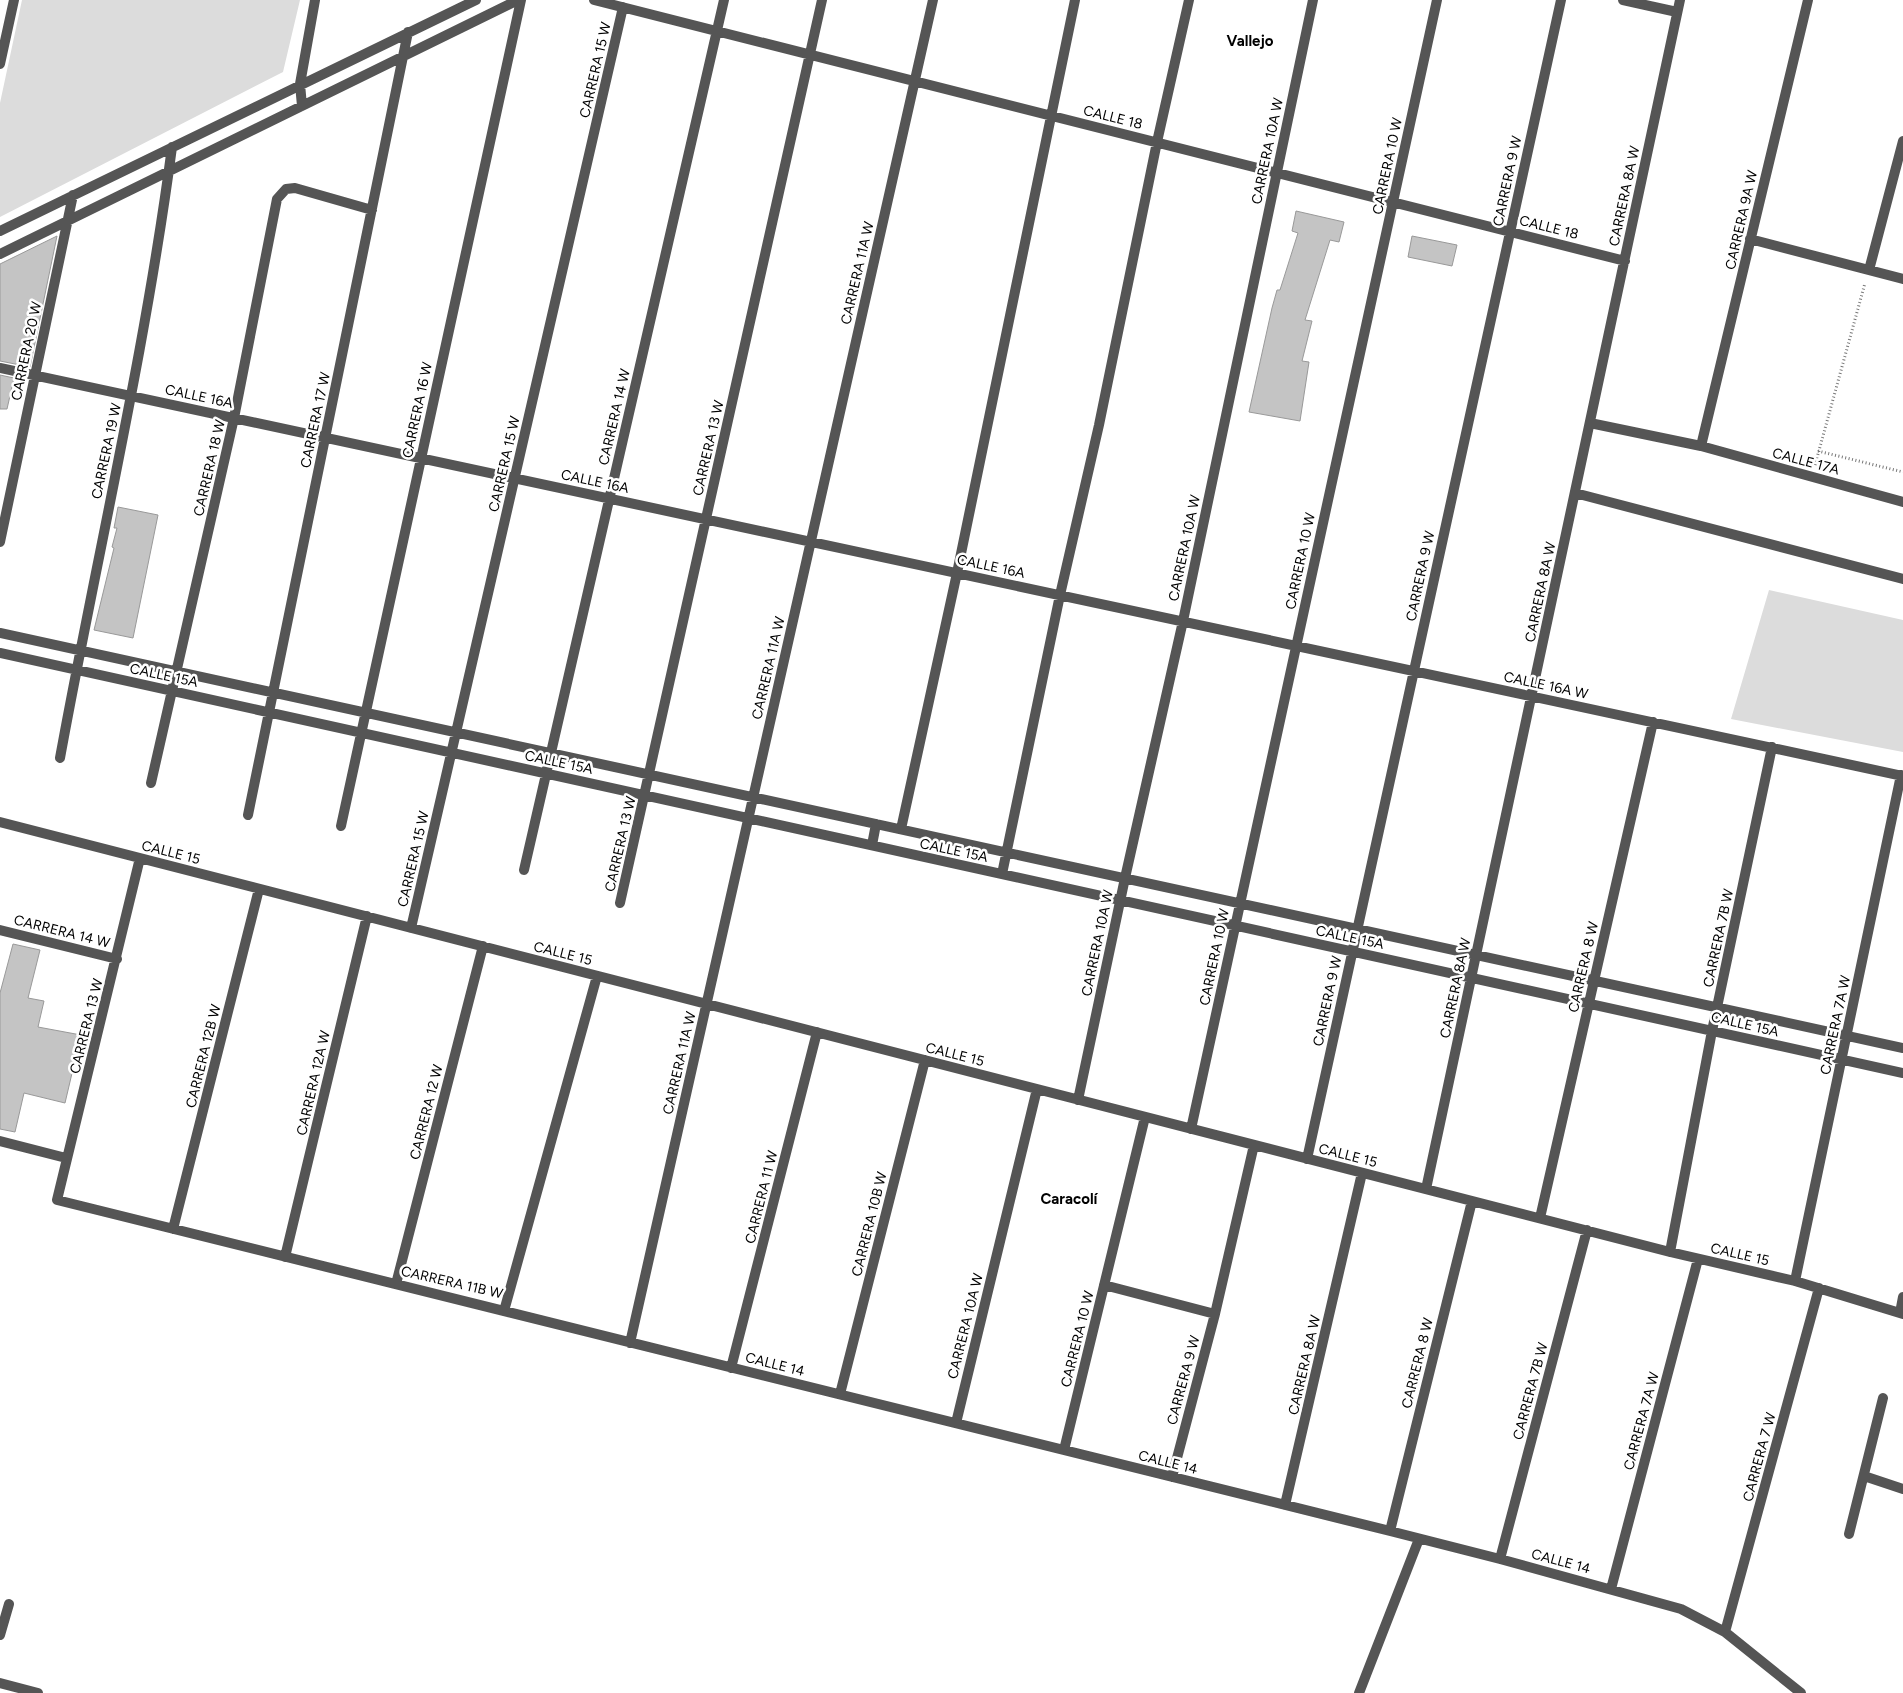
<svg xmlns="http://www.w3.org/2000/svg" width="1903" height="1693" viewBox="0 0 1903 1693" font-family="Figtree,sans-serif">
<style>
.green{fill:#dcdcdc}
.building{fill:#c4c4c4;stroke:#999}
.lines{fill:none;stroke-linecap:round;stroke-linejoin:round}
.path{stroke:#777;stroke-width:3;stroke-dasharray:1 2.5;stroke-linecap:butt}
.lane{stroke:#555;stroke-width:10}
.street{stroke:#555;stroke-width:10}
.labels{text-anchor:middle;stroke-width:5;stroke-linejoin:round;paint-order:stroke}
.street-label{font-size:14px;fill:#000;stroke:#fff}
.neighbourhood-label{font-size:15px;font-weight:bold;fill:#000;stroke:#fff}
</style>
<rect width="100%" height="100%" fill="#fff"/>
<path class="green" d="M22 0H300L283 72 0 217V103Z
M1769 590 1903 620V752L1731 719Z"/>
<path class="building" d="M1296 211 1344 222 1339 242 1330 240 1305 320 1312 321 1302 361 1309 362 1300 421 1249 412 1272 308 1277 290H1280L1298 233 1292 231Z
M57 236 30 367 0 361V264Z
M1412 236 1457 245 1452 266 1408 257Z
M0 375 14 378 7 409H0Z
M118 507 158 515 133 638 94 630 114 548 112 547 117 528H114Z
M13 944 40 950 28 998 44 1001 38 1027 81 1035 65 1103 24 1093 15 1132 0 1129V993Z"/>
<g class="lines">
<path class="path" d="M1818 451 1903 472
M1815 465 1865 283"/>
<path class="lane" d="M1864 1476 1903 1489
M1849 1534 1883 1398"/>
<path class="street" d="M594 0 1625 261
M1623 0 1677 12
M0 64 14 0
M302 106 300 84 315 0
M0 231 476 0
M1750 239 1903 279
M0 254 518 0
M1869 270 1903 141
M0 368 1903 776
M1590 423 1701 446 1903 502
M1701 446 1808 0
M1575 493 1903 579
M0 542 73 195
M0 633 1903 1048
M0 653 1903 1073
M60 758C97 555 145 353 172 147
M151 783 234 418 277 199 286 189 295 188 372 210
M248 815 408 32
M0 822 1670 1252 1795 1281 1903 1314
M341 826 521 0
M901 829 957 573 1075 0
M872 845 876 824
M140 858 57 1200 1390 1531 1500 1559 1681 1609 1725 1632 1801 1693
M524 870 724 0
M1002 874 1060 595 1099 425 1157 142 1189 0
M620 903 822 0
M411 928 623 7
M0 930 117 959
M1078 1100 1125 878 1183 621 1313 0
M1191 1129 1437 0
M0 1141 66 1158
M1307 1159 1561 0
M1426 1189 1680 0
M1540 1218 1653 722
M173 1229 259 889
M1670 1252 1712 1031 1772 747
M285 1257 367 916
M1795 1281 1901 775
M396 1284 483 946
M1104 1285 1215 1314
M504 1311 597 976
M1900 1313 1903 1297
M630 1343 933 0
M731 1368 817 1032
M840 1394 925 1060
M956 1423 1037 1089
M1064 1450 1145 1117
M1172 1477 1215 1314 1254 1145
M1285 1505 1362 1173
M1390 1531 1472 1201
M1500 1559 1587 1230
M1611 1589 1698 1259
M1725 1632 1819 1288
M0 1635 9 1604
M0 1683 38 1693
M1359 1693 1419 1539"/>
</g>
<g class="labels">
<g class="street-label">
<text transform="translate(595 70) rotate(-77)" y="5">CARRERA 15 W</text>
<text transform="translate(1113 117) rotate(14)" y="5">CALLE 18</text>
<text transform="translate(1267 151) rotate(-78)" y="5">CARRERA 10A W</text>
<text transform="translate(1387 166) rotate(-78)" y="5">CARRERA 10 W</text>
<text transform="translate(1507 181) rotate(-78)" y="5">CARRERA 9 W</text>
<text transform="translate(1624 196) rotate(-78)" y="5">CARRERA 8A W</text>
<text transform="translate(1741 220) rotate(-77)" y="5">CARRERA 9A W</text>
<text transform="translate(1549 227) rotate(14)" y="5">CALLE 18</text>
<text transform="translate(857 273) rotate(-77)" y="5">CARRERA 11A W</text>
<text transform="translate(26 351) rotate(-78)" y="5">CARRERA 20 W</text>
<text transform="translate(199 396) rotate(12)" y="5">CALLE 16A</text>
<text transform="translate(417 410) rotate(-78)" y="5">CARRERA 16 W</text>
<text transform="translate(614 417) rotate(-77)" y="5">CARRERA 14 W</text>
<text transform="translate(315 420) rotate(-78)" y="5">CARRERA 17 W</text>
<text transform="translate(708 448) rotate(-77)" y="5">CARRERA 13 W</text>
<text transform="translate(106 451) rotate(-78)" y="5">CARRERA 19 W</text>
<text transform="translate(1806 461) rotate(15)" y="5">CALLE 17A</text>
<text transform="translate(504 464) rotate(-77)" y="5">CARRERA 15 W</text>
<text transform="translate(209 468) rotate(-77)" y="5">CARRERA 18 W</text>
<text transform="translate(595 481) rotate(12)" y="5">CALLE 16A</text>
<text transform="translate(1184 548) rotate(-78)" y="5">CARRERA 10A W</text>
<text transform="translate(1300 561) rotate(-78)" y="5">CARRERA 10 W</text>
<text transform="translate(991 566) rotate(12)" y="5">CALLE 16A</text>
<text transform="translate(1420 576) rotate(-78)" y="5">CARRERA 9 W</text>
<text transform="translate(1540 592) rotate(-78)" y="5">CARRERA 8A W</text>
<text transform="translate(768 668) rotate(-77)" y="5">CARRERA 11A W</text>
<text transform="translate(164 675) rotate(12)" y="5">CALLE 15A</text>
<text transform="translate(1546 685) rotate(12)" y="5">CALLE 16A W</text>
<text transform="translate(559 762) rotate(12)" y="5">CALLE 15A</text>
<text transform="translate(620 844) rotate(-77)" y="5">CARRERA 13 W</text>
<text transform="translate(954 850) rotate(12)" y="5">CALLE 15A</text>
<text transform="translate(171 852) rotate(14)" y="5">CALLE 15</text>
<text transform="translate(413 859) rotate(-77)" y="5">CARRERA 15 W</text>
<text transform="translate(62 931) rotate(14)" y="5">CARRERA 14 W</text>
<text transform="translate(1350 937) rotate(12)" y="5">CALLE 15A</text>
<text transform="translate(1718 938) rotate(-78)" y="5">CARRERA 7B W</text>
<text transform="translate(1097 943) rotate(-78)" y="5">CARRERA 10A W</text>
<text transform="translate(563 953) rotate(14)" y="5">CALLE 15</text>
<text transform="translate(1214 957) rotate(-78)" y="5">CARRERA 10 W</text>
<text transform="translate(1583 967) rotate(-77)" y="5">CARRERA 8 W</text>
<text transform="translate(1455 988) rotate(-78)" y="5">CARRERA 8A W</text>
<text transform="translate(1327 1001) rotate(-78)" y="5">CARRERA 9 W</text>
<text transform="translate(1745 1024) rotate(13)" y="5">CALLE 15A</text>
<text transform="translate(1835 1025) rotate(-78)" y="5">CARRERA 7A W</text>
<text transform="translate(86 1026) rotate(-76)" y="5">CARRERA 13 W</text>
<text transform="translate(955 1054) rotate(14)" y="5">CALLE 15</text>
<text transform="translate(203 1056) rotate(-76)" y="5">CARRERA 12B W</text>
<text transform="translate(679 1063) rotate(-77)" y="5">CARRERA 11A W</text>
<text transform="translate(313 1083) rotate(-77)" y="5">CARRERA 12A W</text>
<text transform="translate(426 1112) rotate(-76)" y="5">CARRERA 12 W</text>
<text transform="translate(1348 1155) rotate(14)" y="5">CALLE 15</text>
<text transform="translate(761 1197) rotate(-76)" y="5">CARRERA 11 W</text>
<text transform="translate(869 1224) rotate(-76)" y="5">CARRERA 10B W</text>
<text transform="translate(1740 1254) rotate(13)" y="5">CALLE 15</text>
<text transform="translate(452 1282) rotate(13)" y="5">CARRERA 11B W</text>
<text transform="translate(965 1326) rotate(-76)" y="5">CARRERA 10A W</text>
<text transform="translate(1077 1339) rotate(-76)" y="5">CARRERA 10 W</text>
<text transform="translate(1417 1363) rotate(-76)" y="5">CARRERA 8 W</text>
<text transform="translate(775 1364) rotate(14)" y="5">CALLE 14</text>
<text transform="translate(1304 1365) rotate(-77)" y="5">CARRERA 8A W</text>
<text transform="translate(1183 1380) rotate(-75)" y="5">CARRERA 9 W</text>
<text transform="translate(1530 1391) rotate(-75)" y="5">CARRERA 7B W</text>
<text transform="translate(1641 1421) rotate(-75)" y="5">CARRERA 7A W</text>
<text transform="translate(1759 1457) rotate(-75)" y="5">CARRERA 7 W</text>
<text transform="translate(1168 1462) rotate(14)" y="5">CALLE 14</text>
<text transform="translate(1561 1561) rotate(15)" y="5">CALLE 14</text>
</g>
<g class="neighbourhood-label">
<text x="1250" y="46">Vallejo</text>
<text x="1069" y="1204">Caracolí</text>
</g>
</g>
</svg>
